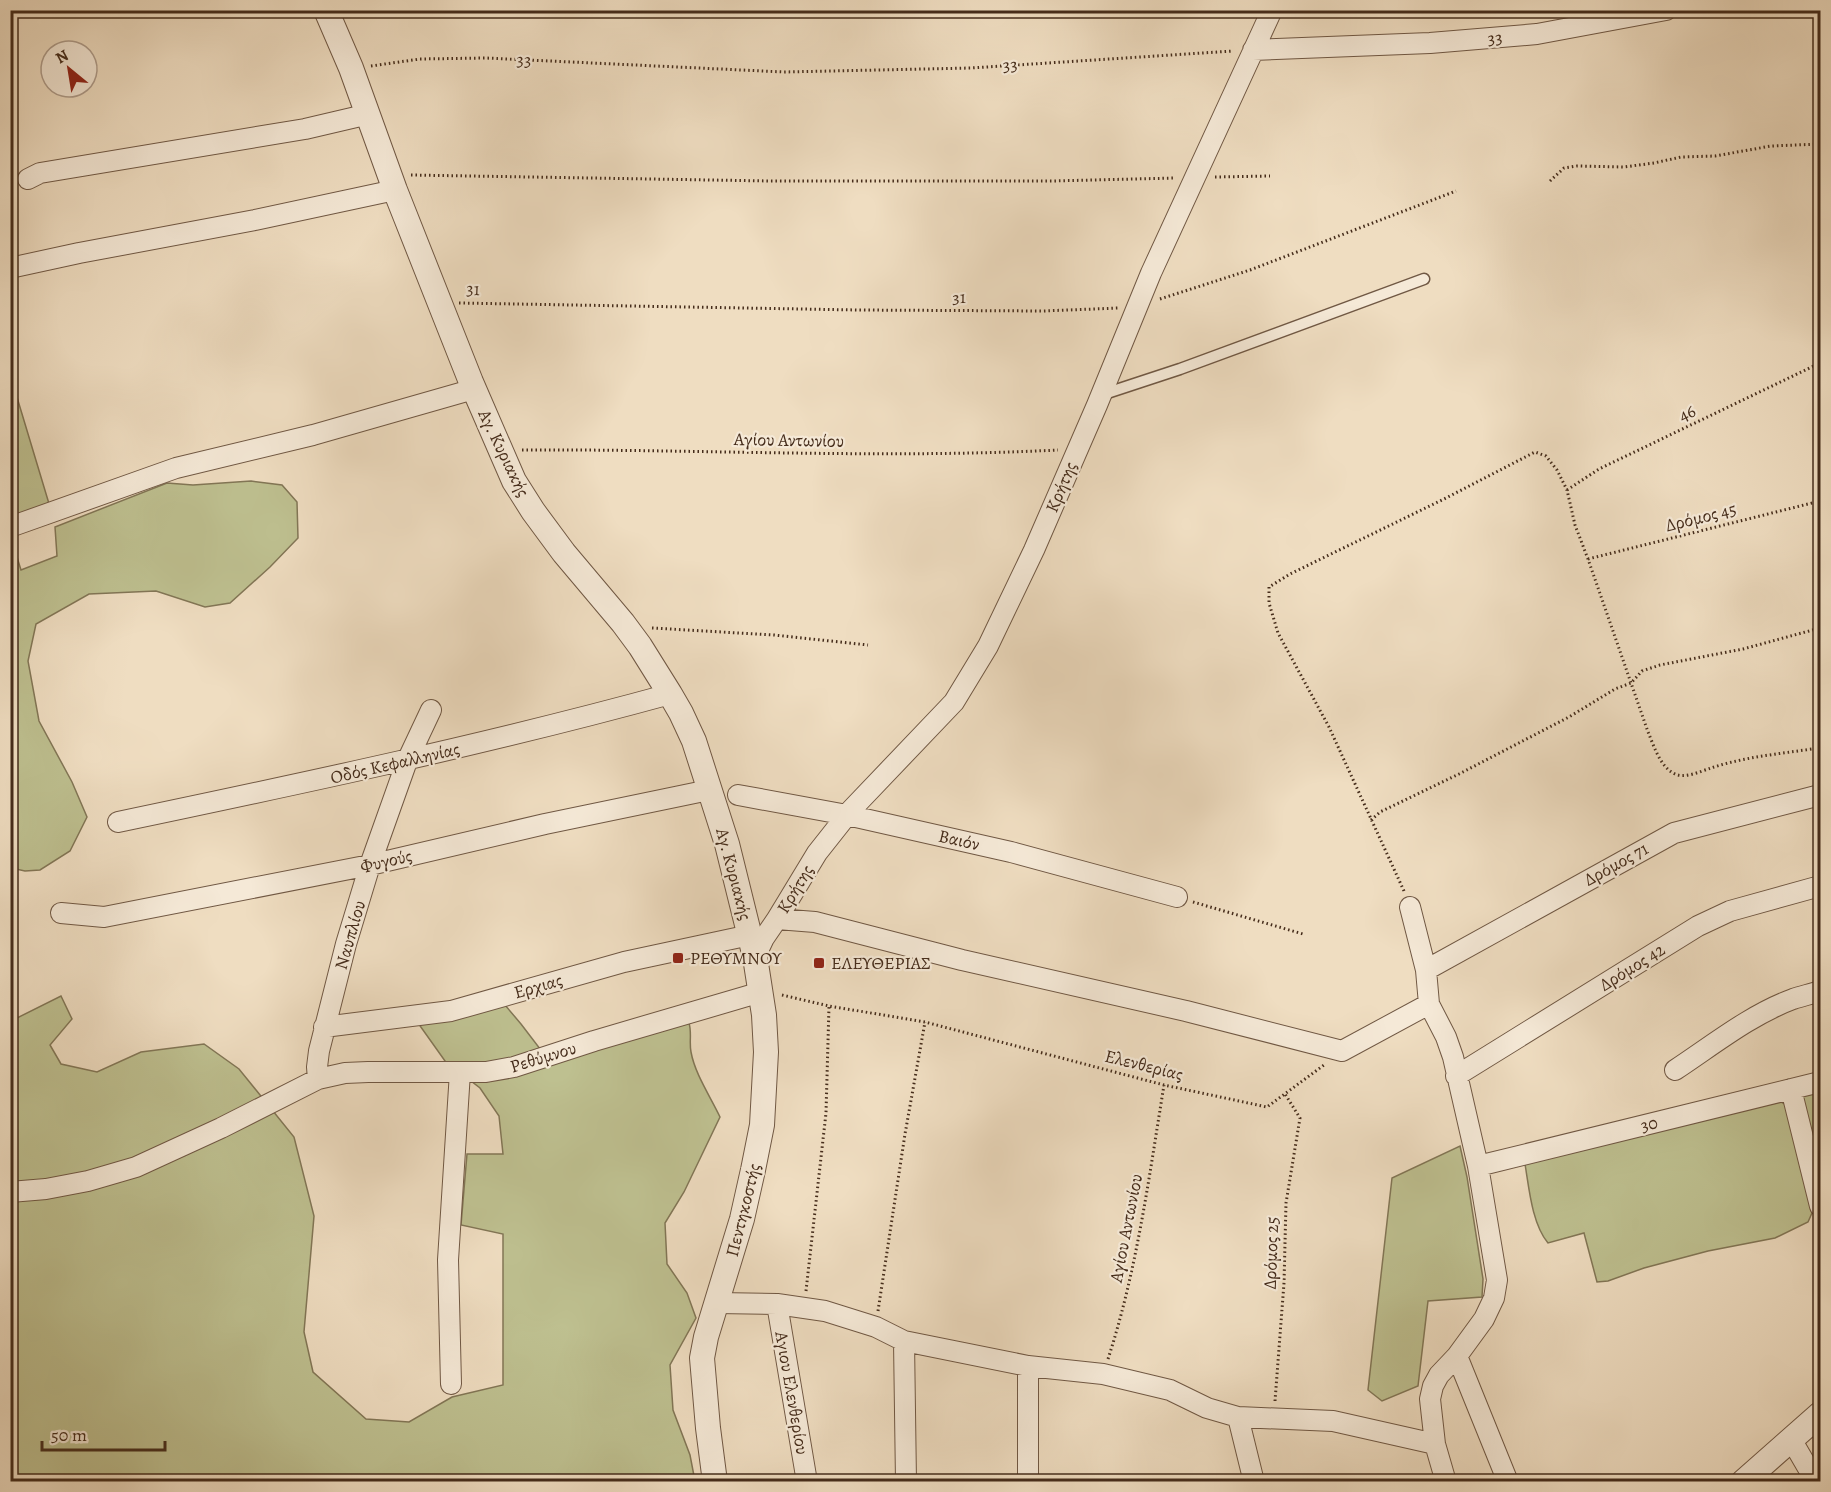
<svg xmlns="http://www.w3.org/2000/svg" width="1831" height="1492" viewBox="0 0 1831 1492" font-family="Alegreya,serif">
<style>
.green{fill:#bec090;stroke:#827656;stroke-width:1.5}
.lines{fill:none;stroke-linecap:round;stroke-linejoin:round}
.service-casing{stroke:#705844;stroke-width:13}
.minor-casing{stroke:#705844;stroke-width:22}
.tertiary-casing{stroke:#705844;stroke-width:26}
.path{stroke:#452c1b;stroke-width:3;stroke-dasharray:1.5 3;stroke-linecap:butt}
.service{stroke:#f5e9d7;stroke-width:10}
.minor{stroke:#f5e9d7;stroke-width:20}
.tertiary{stroke:#f5e9d7;stroke-width:24}
.poi-dot{fill:#8f2418;stroke:#f5e9d7;stroke-width:2}
.labels{text-anchor:middle;stroke-width:4.5;stroke-linejoin:round;paint-order:stroke}
.street-label{font-size:18px;fill:#452c1b;stroke:#f5e9d7}
.poi-label{font-size:18px;fill:#452c1b;stroke:#f5e9d7;text-anchor:start}
</style>
<rect width="100%" height="100%" fill="#efddc1"/>
<filter id="stains"><feTurbulence type="fractalNoise" baseFrequency=".00333" numOctaves="4"/><feColorMatrix values="0 0 0 0 .2 0 0 0 0 .09 0 0 0 0 .02 0 0 0 .5 -.17"/></filter>
<radialGradient id="worn" r=".72"><stop offset=".6" stop-color="#630" stop-opacity="0"/><stop offset="1" stop-color="#630" stop-opacity=".3"/></radialGradient>
<path class="green" d="M10 374 50 507 10 519Z
M251 481 282 485 297 502 298 538 270 567 230 603 205 607 156 591 89 594 36 624 28 661 39 721 72 782 87 817 70 851 40 870 25 871 11 868V538L21 570 57 556 55 527 167 483 193 485Z
M61 996 72 1019 50 1045 61 1064 97 1072 141 1052 204 1044 239 1069 294 1137 314 1216 304 1332 313 1372 366 1419 409 1422 452 1397 503 1385V1234L461 1225 467 1154H503L499 1116 480 1088 445 1061 418 1023 505 1005 521 1024 550 1062 689 1023C692 1033 689 1042 691 1052 695 1074 710 1096 720 1117L684 1192 665 1223 667 1264 687 1293 696 1318 670 1365 673 1410 690 1455 695 1481 11 1482V1021Z
M1820 1092V1130L1808 1134 1798 1097Z
M1779 1101 1785 1104 1790 1114 1812 1213 1808 1222 1775 1238 1708 1251 1644 1268 1608 1281 1597 1282 1584 1233 1548 1243C1532 1224 1529 1188 1525 1164Z
M1460 1146 1467 1177 1483 1279 1482 1297 1428 1301 1418 1386 1382 1401 1368 1390 1392 1178Z"/>
<g class="lines">
<g class="service-casing">
<path id="service" d="M1101 395 1180 369 1424 279"/>
</g>
<g class="minor-casing">
<path id="minor" d="M1253 50 1430 43 1537 34 1666 10
M28 179 40 173 305 129 369 114
M10 268 79 253 255 220 395 190
M10 527 176 468 313 435 474 389
M738 795 847 815 1011 852 1177 897
M118 822C304 783 488 744 670 694
M1410 907 1426 970 1429 1004 1446 1037 1453 1057 1478 1166 1497 1280 1494 1298 1484 1319 1457 1356 1439 1375 1433 1386 1430 1399 1435 1444 1446 1482
M61 913 104 917 370 865 545 824 709 790
M777 919 817 853 851 810 954 702 988 646 1034 550 1097 405 1151 273 1272 10
M755 957 764 938 777 919 815 922 962 960 1186 1011 1342 1051 1429 1004
M1426 970 1674 833 1820 795
M324 1027 451 1011 624 962 750 935
M1675 1070C1713 1045 1750 1015 1793 999 1802 996 1811 994 1820 991
M1456 1076 1698 926 1730 911 1820 886
M318 1079 317 1067 319 1051 346 944 370 865 407 761 431 710
M1791 1089 1820 1206
M1478 1166 1820 1082
M10 1192 46 1189 88 1181 136 1167 221 1128 318 1079 345 1073 368 1072H486L514 1067 594 1041 761 992
M717 1303 777 1304 825 1311 876 1327 904 1341 1028 1366 1103 1374 1170 1390 1207 1408 1238 1417 1333 1421 1435 1444
M777 1304 807 1482
M904 1341 906 1482
M1457 1356 1508 1482
M1028 1366V1482
M451 1384 448 1260 460 1072
M1238 1417 1254 1482
M1791 1439 1816 1482"/>
</g>
<g class="tertiary-casing">
<path id="tertiary" d="M326 10 351 68 395 190 471 382 514 481 533 511 564 553 623 623 640 646 670 694 681 713 694 741 727 844 755 957 764 1015 766 1052 762 1125 753 1170 742 1219 706 1337 702 1358 708 1428 715 1482
M1743 1482 1820 1414"/>
</g>
<path class="path" d="M371 66 420 59 486 58 784 72 971 68 1233 51
M411 175 770 181H1052L1175 178
M1215 177 1270 176
M1550 181 1564 168 1577 166 1624 167 1654 163 1681 157 1715 156 1771 146 1820 144
M1160 299 1250 270 1456 191
M459 303 858 310 1043 311 1119 308
M522 450C701 449 879 459 1058 450
M1567 490 1599 469 1820 363
M1588 559 1820 501
M652 628 774 635 868 645
M1371 820 1380 812 1459 774 1569 717 1615 689 1631 683 1642 671 1660 665 1743 649 1820 628
M1404 891 1329 727 1278 633 1269 603V587L1290 574 1444 499 1535 452 1546 456 1557 470 1567 490 1575 525 1588 559 1648 732C1654 746 1660 767 1675 774 1685 779 1701 771 1711 768 1744 757 1778 754 1812 749L1820 746
M1193 902 1303 934
M782 995 829 1006 925 1022 1164 1085 1267 1107 1324 1065
M806 1291 826 1113 829 1006
M878 1311 905 1134 925 1022
M1108 1359C1137 1270 1149 1177 1164 1085
M1275 1401 1284 1283 1286 1203 1300 1118 1285 1094"/>
<use href="#service" class="service"/>
<use href="#minor" class="minor"/>
<use href="#tertiary" class="tertiary"/>
</g>
<g class="poi-dot">
<rect x="672" y="952" width="12" height="12" rx="3"/>
<rect x="813" y="957" width="12" height="12" rx="3"/>
</g>
<g class="labels">
<g class="street-label">
<text transform="translate(1495 38) rotate(-5)" y="6">33</text>
<text transform="translate(524 60) rotate(2)" y="6">33</text>
<text transform="translate(1010 65) rotate(-4)" y="6">33</text>
<text transform="translate(473 289) rotate(2)" y="6">31</text>
<text x="959" y="303">31</text>
<text transform="translate(1687 413) rotate(-26)" y="6">46</text>
<text transform="translate(789 440) rotate(1)" y="6">Αγίου Αντωνίου</text>
<text transform="translate(504 453) rotate(64)" y="6">Αγ. Κυριακής</text>
<text transform="translate(1061 487) rotate(-67)" y="6">Κρήτης</text>
<text transform="translate(1701 517) rotate(-14)" y="6">Δρόμος 45</text>
<text transform="translate(395 763) rotate(-13)" y="6">Οδός Κεφαλληνίας</text>
<text transform="translate(959 840) rotate(13)" y="6">Βαιόν</text>
<text transform="translate(386 861) rotate(-13)" y="6">Φυγούς</text>
<text transform="translate(1616 864) rotate(-29)" y="6">Δρόμος 71</text>
<text transform="translate(734 874) rotate(75)" y="6">Αγ. Κυριακής</text>
<text transform="translate(795 889) rotate(-59)" y="6">Κρήτης</text>
<text transform="translate(350 935) rotate(-74)" y="6">Ναυπλίου</text>
<text transform="translate(1632 967) rotate(-32)" y="6">Δρόμος 42</text>
<text transform="translate(538 986) rotate(-16)" y="6">Ερχιας</text>
<text transform="translate(543 1057) rotate(-17)" y="6">Ρεθύμνου</text>
<text transform="translate(1144 1065) rotate(14)" y="6">Ελενθερίας</text>
<text transform="translate(1649 1124) rotate(-14)" y="6">30</text>
<text transform="translate(743 1210) rotate(-76)" y="6">Πεντηκοστής</text>
<text transform="translate(1126 1228) rotate(-79)" y="6">Αγίου Αντωνίου</text>
<text transform="translate(1271 1253) rotate(-88)" y="6">Δρόμος 25</text>
<text transform="translate(792 1393) rotate(80)" y="6">Αγιου Ελενθερίου</text>
</g>
<g class="poi-label">
<text x="690" y="964">ΡΕΘΥΜΝΟΥ</text>
<text x="831" y="969">ΕΛΕΥΘΕΡΙΑΣ</text>
</g>
</g>
<rect width="1831" height="1492" fill="none" stroke="#efddc1" stroke-width="36"/>
<rect x="12" y="12" width="1807" height="1468" fill="none" stroke="#452c1b" stroke-width="3"/>
<rect x="18" y="18" width="1795" height="1456" fill="none" stroke="#452c1b" stroke-width="1.5"/>
<g transform="translate(69 69) rotate(330)"><circle r="28" fill="#f5e9d7" stroke="#af9d8c" stroke-width="1.5"/>
<path d="M0-4.5L10 22L0 15L-10 22Z" fill="#8f2418"/>
<text y="-9" font-size="16" font-weight="bold" text-anchor="middle" fill="#452c1b">N</text>
</g>
<path d="M42 1441v9h123v-9" fill="none" stroke="#452c1b" stroke-width="3"/>
<text x="51" y="1441" font-size="18" fill="#452c1b" stroke="#f5e9d7" stroke-width="4.5" paint-order="stroke">50 m</text>
<rect width="100%" height="100%" filter="url(#stains)"/>
<rect width="100%" height="100%" fill="url(#worn)"/>
</svg>
